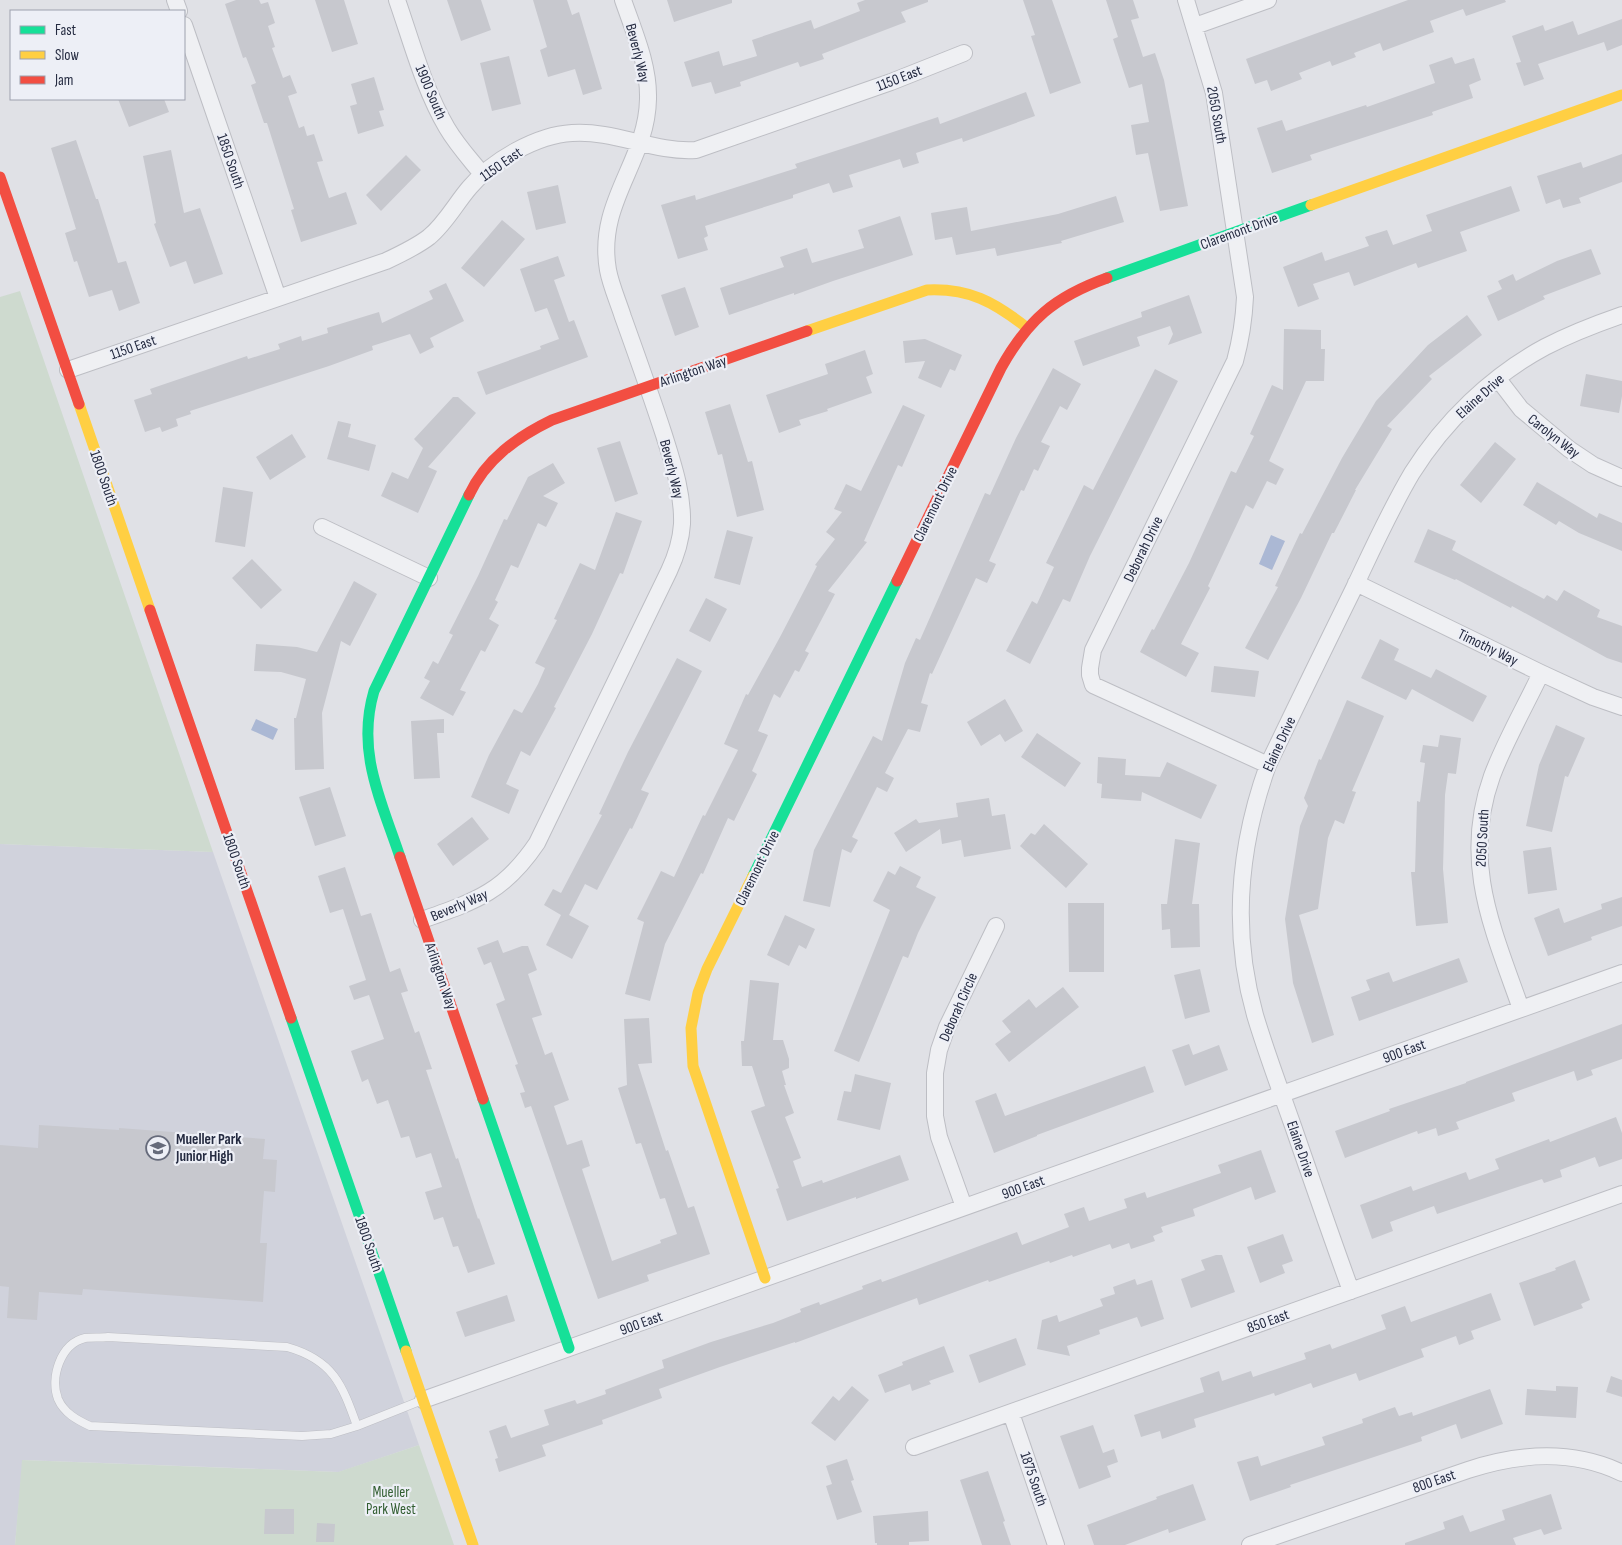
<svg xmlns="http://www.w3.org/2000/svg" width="1622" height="1545" viewBox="0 0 1622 1545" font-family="'Sofia Sans Condensed',sans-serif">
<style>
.built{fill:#d0d2dc}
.green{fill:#cedacf}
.water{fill:#abb8d4}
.building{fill:#c7c8ce}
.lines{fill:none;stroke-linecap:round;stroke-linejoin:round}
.lane-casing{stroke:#bdbec4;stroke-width:9}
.street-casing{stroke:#bdbec4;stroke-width:18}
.lane{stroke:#eff0f3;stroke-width:8}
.street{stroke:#eff0f3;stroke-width:16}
.fast{stroke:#16e098;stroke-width:11}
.slow{stroke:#ffcf43;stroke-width:11}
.jam{stroke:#f24e42;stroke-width:11}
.labels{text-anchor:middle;stroke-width:4.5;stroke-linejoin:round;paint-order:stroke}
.street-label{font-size:15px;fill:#252b41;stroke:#edeff6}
.poi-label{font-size:15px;font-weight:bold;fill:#252b41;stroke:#edeff6;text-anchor:start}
.park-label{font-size:15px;fill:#325e31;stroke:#edeff6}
</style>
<rect width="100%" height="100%" fill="#e0e1e6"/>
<path class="built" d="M0 844 213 852 419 1445 339 1472 23 1460 15 1545H0Z"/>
<path class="green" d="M20 291 213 852 0 844V297Z
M419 1445 454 1545H15L22 1460 338 1472Z"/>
<path class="water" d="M1271 535 1285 541 1272 570 1259 564Z
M256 719 278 729 273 740 251 730Z"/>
<path class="building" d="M236 0H259L261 4 268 2 275 23 268 26 275 47 272 48 283 78 290 75 297 93 288 96 299 128 304 126 307 136 314 134 323 161 317 162 329 198 346 192 357 224 301 242 291 210 294 209 267 123H264L251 85 256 83 246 57 243 58 225 4Z
M315 0H344L358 44 332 52Z
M447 0H481L491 30 461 41Z
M533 0H567L572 15 579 12 602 89 583 95 575 69 548 77 540 50 547 47Z
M667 0H732V3L674 22Z
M865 0H928V2L901 12 906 22 822 54 824 59 800 67 798 62 740 82 741 86 715 94 711 82 692 87 684 62 719 51 723 66 757 56 752 40 811 20 814 29 860 11 857 3Z
M1023 0H1052L1081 83 1050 94 1031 36 1035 35Z
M1106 0H1133L1139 18 1131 20 1143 57 1155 53 1164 80 1188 206 1160 211 1148 153 1136 155 1131 125 1149 122 1142 84 1129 88 1113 39 1118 37Z
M1408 0H1505L1506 2 1466 16 1463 9 1430 21 1434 32 1383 51 1380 43 1354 53 1356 57 1332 66 1330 61 1299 73 1302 79 1271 91 1267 80 1255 84 1246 59Z
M1622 19V45L1607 51 1604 42 1538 64 1544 79 1524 86 1516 63 1521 62 1512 36 1543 25 1545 31 1573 21 1578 35Z
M509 56 521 104 492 111 480 63Z
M1452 57 1455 64 1474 58 1481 80 1469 85 1473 98 1432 112 1433 115 1310 155 1312 160 1272 173 1257 128 1282 120 1286 131 1366 105 1367 107 1435 83 1429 65Z
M374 77 384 110 379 111 384 126 358 134 350 106 357 104 351 84Z
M1026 92 1035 116 963 142 962 138 916 153 919 163 903 168 900 159 849 175 853 187 833 193 829 183 793 195V198L705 226 708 236 704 238 708 250 678 259 661 205 695 195 696 200 797 168 795 164 860 143 938 117 940 124Z
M118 99H164L169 112 129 127Z
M76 140 96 199H98L118 263 126 261 140 303 119 311 112 290 89 297 77 261 74 262 65 233 76 229 51 148Z
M171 150 184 213 200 208 223 274 194 284 186 261 170 267 154 224 156 223 143 156Z
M1622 154V182L1579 198 1581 203 1563 208 1560 199 1546 204 1537 176 1581 162 1583 168Z
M406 155 421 170 381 211 366 195Z
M558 185 566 223 536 230 527 192Z
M1511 186 1520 211 1460 232 1467 251 1418 268 1416 263 1354 286 1349 272 1313 284 1319 299 1298 307 1283 267 1322 252 1325 261 1369 246 1365 237 1387 230 1393 245 1432 231 1426 215Z
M1116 196 1124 222 1061 241 1062 243 997 256 995 248 956 255 952 237 935 240 931 213 967 207 971 231 1058 214Z
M900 216 913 255 833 281 794 295V293L729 315 720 288 784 267 780 257 807 248 812 263 864 248 858 230Z
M502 220 525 239 484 287 461 268Z
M1591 249 1601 274 1543 296 1545 299 1498 321 1487 296 1502 289 1498 281 1513 274 1516 281 1557 261Z
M558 256 565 276 554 280 569 322 574 320 588 357 486 395 477 372 541 349 540 346 559 339 547 308 535 312 520 269Z
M446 283 464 321 430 338 434 347 420 354 410 334 372 346 373 350 329 366 190 411 191 414 176 419 178 426 162 432 160 427 145 432 134 400 152 394 150 389 247 356 248 359 280 349 278 344 301 336 302 341 328 333 327 328 379 312 382 323 433 299 429 291Z
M685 287 699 327 675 336 661 295Z
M1189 295 1202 333 1168 345 1173 334 1170 326 1137 337 1140 346 1083 366 1074 341 1142 317 1141 312Z
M1467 315 1482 335 1429 376 1432 379 1387 426 1392 429 1355 490H1356L1334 533H1332L1301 598 1268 660 1245 648 1278 587 1275 586 1300 533 1302 534 1342 458 1376 401 1428 345Z
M1284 329 1321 330V349H1325L1324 381H1306L1269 461 1284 469 1276 485 1267 481 1253 509 1246 505 1208 586 1210 588 1181 644 1199 653 1186 677 1140 652 1152 629 1154 630 1189 563 1231 471 1236 473 1254 436 1250 434 1272 385 1283 390Z
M925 339 962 355 955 371 950 369 941 388 918 378 925 361 905 363 903 341Z
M865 350 873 374 866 377 872 393 827 409 828 411 799 420 801 425 779 433 766 395 828 374 825 364Z
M1053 368 1081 384 1067 410 1060 406 1041 442 1050 446 1038 471 1034 469 1024 491 1021 490 989 561 996 564 987 583 976 578 932 674 930 673 921 703 928 705 920 732 908 729 885 773 894 778 887 792 877 787 852 837 858 840 851 853 842 849 830 907 803 901 814 850 873 736 882 741 905 663 916 638 920 640 985 493 990 495 1016 438Z
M1155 369 1178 381 1090 556 1070 602 1063 599 1030 664 1006 651 1032 601 1037 604 1054 567 1046 563 1084 485 1093 490Z
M1586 374 1622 381V396L1619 413 1580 406Z
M453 397H458L476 413 428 467 437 471 418 513 381 496 392 472 408 479 423 448 414 439Z
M730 404 748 462 752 461 764 510 737 517 722 454 718 455 705 412Z
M903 405 925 415 902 467 898 465 864 541 867 542 828 591 835 594 805 651 809 653 799 672 795 670 780 698 774 694 758 731 768 735 752 771 757 774 734 821 728 818 703 874 701 873 665 944 650 1001 625 994 644 922 637 919 661 871 674 877 703 815 705 816 738 750 724 744 746 694 748 695 780 637 817 566 815 565 835 539 826 532 842 512 834 509 846 484 861 491Z
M338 421 351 424 348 437 376 445 369 471 327 459Z
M292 434 306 457 270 480 256 457Z
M620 441 638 494 615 502 597 448Z
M1495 442 1516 459 1481 503 1460 485Z
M553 463 565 483 543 496 558 503 546 527 538 523 518 568 511 565 495 600 498 602 489 619 499 625 485 652 481 650 460 690 466 692 453 716 420 698 430 681 424 678 433 661 438 664 453 635 449 633 478 576 504 519 507 520 528 477Z
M1537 482 1597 518 1599 513 1622 523V551L1579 533 1559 521 1556 525 1523 505Z
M223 487 253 492 245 547 215 542Z
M616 512 642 521 623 574 620 573 592 634 554 707 556 708 530 756 521 751 506 784 519 790 509 814 471 797 489 755 514 709 522 713 538 684 545 668 535 663 557 620 554 619 580 563 595 570Z
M1428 529 1456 541 1452 550 1544 599 1547 595 1557 601 1564 590 1600 610 1597 617 1622 626V663L1607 658 1512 606 1511 608 1456 579 1455 580 1414 562Z
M727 530 753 537 740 585 714 578Z
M252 559 282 590 261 609 232 578Z
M354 581 377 594 350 646 341 641 322 713 324 769 295 770 294 718H296L306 679 281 672 254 671 256 644 297 647 317 652Z
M706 598 727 609 710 642 689 631Z
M1380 639 1399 649 1394 660 1431 678 1436 669 1487 696 1473 722 1412 689 1406 700 1361 678Z
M677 658 702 671 641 790 649 793 632 829 630 828 597 890 585 884 569 915 589 926 572 959 546 945 561 915 544 905 553 889 561 893 602 815 599 814 628 752Z
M1214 666 1259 671 1255 697 1211 692Z
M1005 699 1023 731 1005 742 1000 734 981 746 967 722Z
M1347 700 1384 716 1352 791 1356 792 1344 824 1335 820 1328 838 1318 909 1299 915 1334 1035 1312 1043 1293 983 1285 919 1300 826 1308 806 1304 798 1319 759 1321 760Z
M444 719V733H437L440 778 414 779 411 721Z
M1556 725 1585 738 1568 777 1565 776 1552 832 1526 826 1539 765Z
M1037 733 1081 763 1065 787 1021 757Z
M1440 735 1461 738 1456 774 1448 773 1445 795 1443 869 1448 923 1416 926 1411 872H1415L1417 801 1420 802 1425 763 1420 762 1423 745 1438 747Z
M1098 757 1126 759 1125 775 1160 777 1167 762 1217 785 1201 819 1142 792 1141 801 1101 798 1102 784 1097 783Z
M330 787 346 836 315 846 299 797Z
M989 798 992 816 1005 814 1011 849 964 857 961 840 942 844 940 829 906 852 894 833 916 819 919 823 958 817 956 803Z
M472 817 489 839 453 866 437 844Z
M1044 824 1088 864 1066 888 1020 846 1031 833 1035 835Z
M1175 839 1200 843 1192 904H1199L1200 947 1171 948 1170 929 1162 930 1161 904H1167Z
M1551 847 1557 890 1528 894 1523 851Z
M900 866 921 877 916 887 936 897 918 933 908 958 903 956 859 1062 834 1051 890 910 873 901 888 871 895 875Z
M345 867 361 916 371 913 390 972 400 968 408 991 401 993 415 1033 419 1031 432 1069 426 1070 456 1159 458 1158 478 1219 479 1218 495 1264 468 1273 458 1246 453 1247 443 1217 434 1220 425 1192 442 1187 431 1153 416 1158 409 1136 401 1138 388 1100 377 1104 368 1079 362 1082 351 1051 384 1039 369 995 354 1000 349 986 366 980 343 909 330 913 318 876Z
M1622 897V926L1591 937 1592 940 1548 956 1534 918 1559 908 1564 923 1602 909 1601 904Z
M1068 903H1104V972H1069Z
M785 915 815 929 806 949 799 945 789 966 767 955Z
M498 940 503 953 522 946H528L537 970 528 974 542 1015 532 1018 545 1055 552 1052 569 1100 554 1106 567 1145 582 1140 590 1166 582 1169 612 1261 661 1243 660 1240 677 1234 665 1198 660 1199 641 1143 636 1144 618 1088 627 1085 624 1019 649 1018 652 1063 638 1064 666 1151 668 1150 688 1208 694 1206 710 1254 647 1275 649 1281 598 1299 531 1106 525 1108 520 1093 525 1092 515 1065 518 1064 496 1004 505 1000 491 962 484 965 477 948Z
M1459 958 1468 982 1359 1021 1351 997 1370 990 1366 980 1389 972 1393 982Z
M1200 969 1210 1012 1185 1019 1174 975Z
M750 980 779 983 773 1040H783L789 1059V1068L782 1071 786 1085H784L794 1113 785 1117 801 1158 793 1161 802 1187 822 1180 823 1183 900 1155 909 1180 856 1199V1197L787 1221 776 1189 779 1188 751 1111 765 1106 752 1066H742L741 1041H744Z
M1063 987 1079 1007 1009 1062 995 1044 1011 1032 1002 1021 1029 999 1036 1008Z
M1622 1024V1059L1591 1070 1593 1075 1577 1081 1574 1071 1512 1093 1515 1101 1456 1122 1459 1129 1438 1136 1436 1128 1418 1134 1417 1131 1345 1158 1335 1131 1390 1111 1389 1109 1466 1083V1082Z
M1189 1044 1193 1055 1219 1045 1228 1070 1185 1086 1172 1050Z
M1145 1066 1154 1092 1037 1135V1136L994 1153 975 1101 996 1093 1005 1116Z
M855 1074 891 1083 880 1130 837 1120 844 1091 851 1092Z
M1616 1117 1622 1133V1159L1599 1167 1595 1157 1560 1170 1562 1177 1544 1183 1542 1179 1437 1214 1434 1206 1390 1222 1393 1231 1372 1239 1360 1205 1411 1186 1413 1191 1466 1172 1469 1180 1499 1169 1495 1159 1549 1139 1550 1142Z
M39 1125 119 1130V1128L265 1139 263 1159 277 1160 275 1192 264 1191 260 1243H267L263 1302 83 1289 82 1295 39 1292 37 1320 7 1318 9 1287 0 1286V1145L38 1148Z
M1261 1150 1276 1192 1255 1200 1251 1187 1193 1209 1195 1216 1161 1227 1163 1232 1153 1236 1155 1241 1131 1249 1129 1243 1112 1249 1110 1244 1073 1257 1072 1255 1050 1263 1049 1261 989 1282 988 1280 919 1305 917 1298 795 1343V1342L720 1367 659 1389 662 1398 602 1420 603 1424 542 1445 546 1456 499 1472 495 1459 498 1458 489 1431 506 1425 511 1438 549 1425 544 1410 575 1400 577 1404 606 1394 605 1390 664 1368 662 1360 711 1342 773 1323 801 1312 800 1309 819 1302 820 1305 863 1289 862 1286 881 1279 882 1282 896 1277 1017 1232 1022 1245 1069 1227 1064 1214 1084 1207 1089 1221 1127 1208 1124 1199 1145 1192 1147 1198 1221 1173 1218 1165Z
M1283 1234 1293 1261 1282 1265 1285 1273 1260 1283 1247 1247Z
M1216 1255H1222L1235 1292 1191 1308 1181 1279 1205 1270 1201 1260Z
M1575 1260 1590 1300 1581 1304 1583 1308 1534 1326 1519 1283 1556 1270 1555 1268Z
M1135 1279 1137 1285 1152 1280 1164 1319 1141 1327 1137 1317 1099 1330 1100 1334 1067 1346 1070 1356 1037 1349 1042 1320 1057 1315 1059 1322 1103 1306 1100 1299 1115 1294 1113 1287Z
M1491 1293 1501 1320 1471 1331 1474 1339 1459 1345 1456 1336 1421 1349 1424 1357 1359 1381 1356 1373 1313 1388 1311 1383 1275 1396 1274 1393 1194 1419 1196 1427 1162 1439 1160 1431 1141 1437 1134 1415 1204 1392 1200 1378 1219 1371 1222 1381 1251 1371 1253 1377 1306 1359 1304 1353 1330 1344 1332 1349 1386 1329 1381 1315 1405 1306 1411 1322Z
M507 1295 515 1321 465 1337 456 1312Z
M1016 1338 1026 1365 979 1383 969 1355Z
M944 1346 954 1372 929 1381 931 1384 912 1391 910 1384 885 1393 878 1375 903 1365 902 1362Z
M1611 1376 1622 1380V1397L1606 1392Z
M852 1386 869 1400 835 1441 811 1423 833 1396 839 1401Z
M1556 1386 1578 1387 1576 1418 1525 1415 1527 1389 1556 1391Z
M1490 1389 1503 1424 1461 1439 1456 1424 1421 1437 1422 1441 1290 1485 1291 1487 1250 1501 1237 1462 1258 1456 1261 1466 1325 1445 1322 1437 1363 1423 1362 1419 1395 1407 1399 1416 1412 1412 1413 1416Z
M1093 1425 1103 1453 1114 1449 1118 1462 1107 1466 1111 1477 1079 1489 1060 1436Z
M847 1459 854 1480 851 1481 862 1512 837 1520 826 1486 832 1484 826 1466Z
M988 1471 1005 1521 1003 1522 1011 1545H982L960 1480Z
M1193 1484 1206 1520 1169 1533 1168 1529 1125 1545H1094L1087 1525 1157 1499 1156 1497Z
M1551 1494 1562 1529 1544 1535 1541 1529 1513 1538 1516 1545H1405V1543L1445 1529 1443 1522 1463 1515 1470 1532 1505 1520 1502 1510Z
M265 1509H294V1534H264Z
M928 1511 929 1541 909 1542V1545H877V1543H875L873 1516Z
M317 1523 335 1524 334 1542H316Z"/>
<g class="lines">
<g class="lane-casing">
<path id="lane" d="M357 1426 331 1434 302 1436 90 1426C77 1420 64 1413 58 1399 50 1378 60 1344 85 1338 92 1337 100 1338 108 1337L287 1347C333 1360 342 1384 357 1426L420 1401"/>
</g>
<g class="street-casing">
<path id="street" d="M175 0 179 11
M397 0C412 43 424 89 447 128 457 145 470 159 482 174
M1186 0 1214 93 1245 297C1244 319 1241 339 1235 361L1093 650 1090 668V675L1093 685 1268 765
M184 25 278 298
M1195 26 1268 0
M68 370 386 261C401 254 416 247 429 237 446 223 456 203 470 187 493 160 537 135 572 133 615 130 654 153 696 150L891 82 964 53
M1498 379 1521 409 1569 449 1593 465 1622 478
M322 527 429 578
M1356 583 1541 673 1593 697 1622 707
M422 920C476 901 504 892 537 843L669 571C676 556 681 540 682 524 683 493 673 464 664 435 651 395 637 356 623 317 618 301 611 286 608 270 596 202 647 162 648 99 649 65 634 32 623 0
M1521 1009C1493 929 1461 862 1492 776 1505 741 1525 707 1541 673
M964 1207 939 1137 935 1116V1073L939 1050 947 1027 996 926
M1351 1291C1331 1236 1312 1181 1293 1126 1280 1089 1266 1052 1255 1015 1231 931 1239 846 1268 765 1296 706 1325 647 1354 588 1372 550 1390 510 1412 473 1444 422 1491 376 1545 347 1570 334 1596 324 1622 315
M423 1400 1622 973
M1011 1413 1056 1545
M914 1447 1622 1194
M1250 1545 1468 1470C1520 1453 1572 1449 1622 1473"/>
</g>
<use href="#lane" class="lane"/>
<use href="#street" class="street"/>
<path class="fast" d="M1107 278 1311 205
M400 857C381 800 356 752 374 691L469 495
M753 876 897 581
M291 1018 406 1351
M483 1099 569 1348"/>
<path class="slow" d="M1311 205 1622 95
M807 331 927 290C969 288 994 302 1026 327
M79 404 150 610
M753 876 707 969 698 993 691 1028 693 1066 765 1278
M406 1351 473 1545"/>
<path class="jam" d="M0 177 79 404
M469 495C486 459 517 437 552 420L807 331
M897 581 1001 368C1028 320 1054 297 1107 278
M150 610 291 1018
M400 857 483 1099"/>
</g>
<defs>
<g id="school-ring" transform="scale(1.25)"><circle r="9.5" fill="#edeff6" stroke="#666b7b" stroke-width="1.5"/><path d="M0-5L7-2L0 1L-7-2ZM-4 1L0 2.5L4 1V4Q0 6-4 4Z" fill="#666b7b"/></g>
</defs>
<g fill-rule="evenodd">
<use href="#school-ring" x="158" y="1148"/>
</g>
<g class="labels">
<g class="street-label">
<text transform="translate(638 53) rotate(76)" y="5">Beverly Way</text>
<text transform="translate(899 78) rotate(-21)" y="5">1150 East</text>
<text transform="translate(431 92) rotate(67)" y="5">1900 South</text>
<text transform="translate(1217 115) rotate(80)" y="5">2050 South</text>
<text transform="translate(231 161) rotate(71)" y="5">1850 South</text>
<text transform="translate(501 164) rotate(-35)" y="5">1150 East</text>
<text transform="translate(1239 231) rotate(-20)" y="5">Claremont Drive</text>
<text transform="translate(133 347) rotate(-19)" y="5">1150 East</text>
<text transform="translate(693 371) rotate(-19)" y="5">Arlington Way</text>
<text transform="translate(1480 396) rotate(-42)" y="5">Elaine Drive</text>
<text transform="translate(1554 436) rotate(38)" y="5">Carolyn Way</text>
<text transform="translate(672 469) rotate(76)" y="5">Beverly Way</text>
<text transform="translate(104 478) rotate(71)" y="5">1800 South</text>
<text transform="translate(935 504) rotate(-64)" y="5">Claremont Drive</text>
<text transform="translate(1143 549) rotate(-64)" y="5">Deborah Drive</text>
<text transform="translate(1488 647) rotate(26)" y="5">Timothy Way</text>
<text transform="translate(1279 744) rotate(-65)" y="5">Elaine Drive</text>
<text transform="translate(1482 838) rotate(-87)" y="5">2050 South</text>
<text transform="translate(237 861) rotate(71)" y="5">1800 South</text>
<text transform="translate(757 868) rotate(-64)" y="5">Claremont Drive</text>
<text transform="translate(459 905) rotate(-23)" y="5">Beverly Way</text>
<text transform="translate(441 976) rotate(71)" y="5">Arlington Way</text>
<text transform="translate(958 1007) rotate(-66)" y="5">Deborah Circle</text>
<text transform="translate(1404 1051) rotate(-20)" y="5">900 East</text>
<text transform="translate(1301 1149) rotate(71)" y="5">Elaine Drive</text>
<text transform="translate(1023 1187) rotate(-20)" y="5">900 East</text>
<text transform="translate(369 1244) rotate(71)" y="5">1800 South</text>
<text transform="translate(1268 1321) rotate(-20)" y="5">850 East</text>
<text transform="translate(641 1323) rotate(-20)" y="5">900 East</text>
<text transform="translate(1034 1479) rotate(71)" y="5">1875 South</text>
<text transform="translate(1434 1481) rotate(-19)" y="5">800 East</text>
</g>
<g class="poi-label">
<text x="176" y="1144">Mueller Park<tspan x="176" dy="17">Junior High</tspan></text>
</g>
<g class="park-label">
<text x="391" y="1497">Mueller<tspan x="391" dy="17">Park West</tspan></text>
</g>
</g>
<rect x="10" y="10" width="175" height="90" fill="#edeff6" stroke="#9da1ae"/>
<rect x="20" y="26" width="25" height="8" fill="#16e098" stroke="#9da1ae"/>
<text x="55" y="35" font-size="15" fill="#252b41">Fast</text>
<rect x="20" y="51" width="25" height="8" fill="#ffcf43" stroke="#9da1ae"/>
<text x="55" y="60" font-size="15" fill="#252b41">Slow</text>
<rect x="20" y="76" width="25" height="8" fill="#f24e42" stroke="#9da1ae"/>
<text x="55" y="85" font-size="15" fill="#252b41">Jam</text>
</svg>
